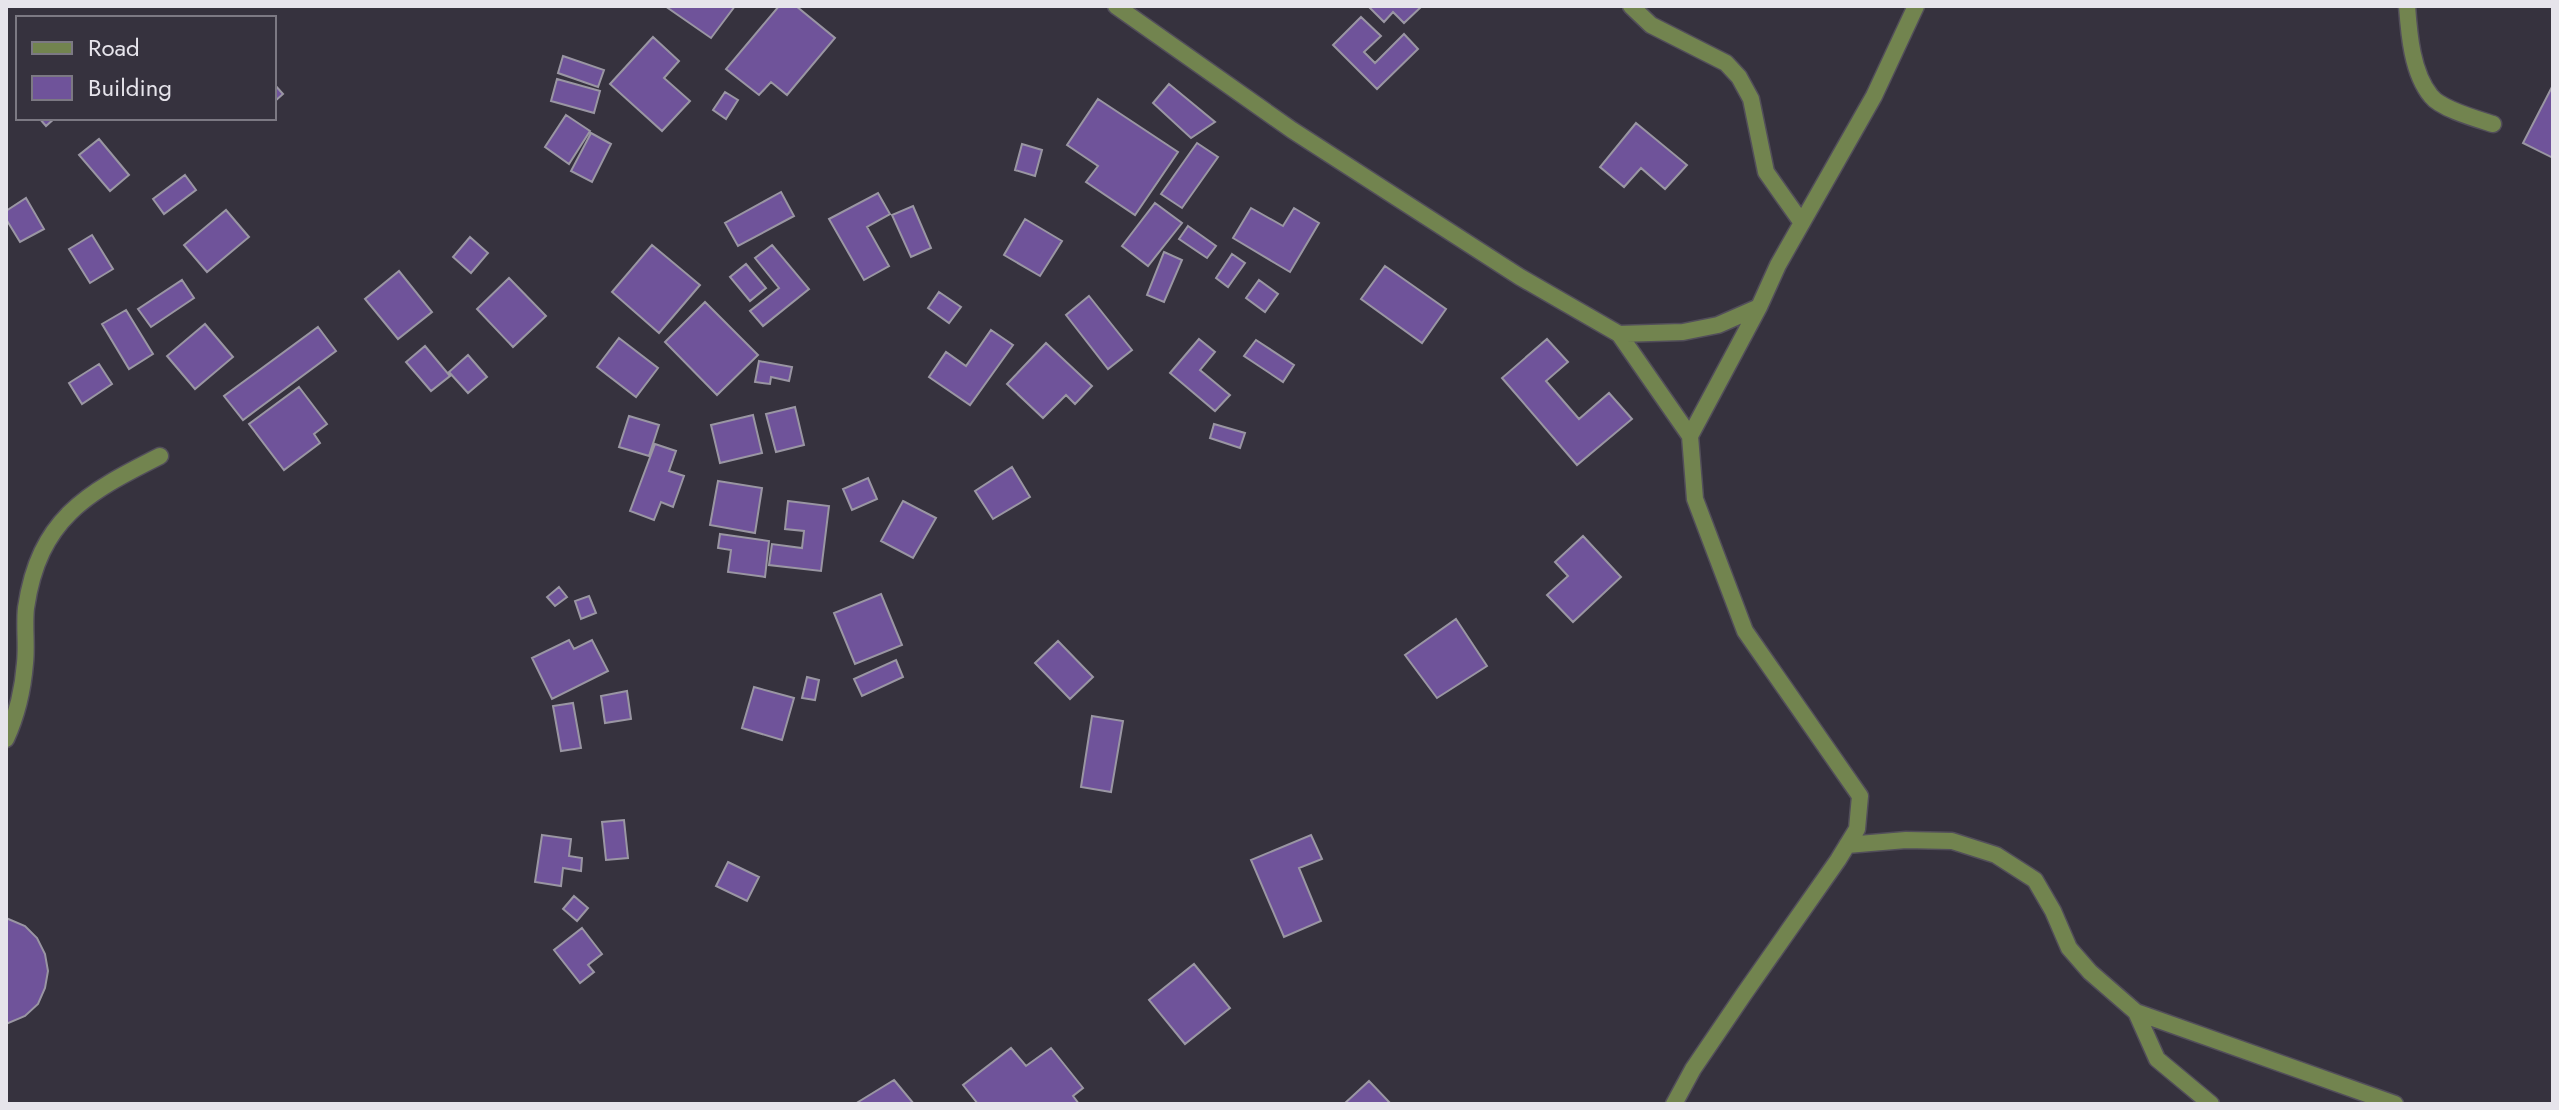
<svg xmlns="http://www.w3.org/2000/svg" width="2559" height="1110" viewBox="0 0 2559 1110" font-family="Jost,sans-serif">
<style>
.building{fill:#6f539a;stroke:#9a96a3;stroke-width:2}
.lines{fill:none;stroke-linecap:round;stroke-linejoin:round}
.street-casing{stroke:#524e5a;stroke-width:19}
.street{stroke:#72844f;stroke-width:16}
</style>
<rect width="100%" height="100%" fill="#36323e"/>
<path class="building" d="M665 6H735L711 38Z
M779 6H796L835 38 787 95 771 82 759 95 726 69Z
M1368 6H1422L1404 23 1393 12 1384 22Z
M1361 17 1381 36 1364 52 1375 63 1404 34 1418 49 1377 89 1333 45Z
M653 37 679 61 664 78 690 101 662 131 610 84Z
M563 56 604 70 598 87 558 73Z
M557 79 600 91 594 113 551 101Z
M274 84 283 94 274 102Z
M1169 84 1215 122 1191 138 1153 103Z
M2553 85V158L2523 143Z
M725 92 738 100 726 119 713 110Z
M1098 99 1178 152 1135 215 1086 182 1098 166 1067 145Z
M566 115 590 131 569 164 545 147Z
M39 118H55L46 126Z
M1636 123 1687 165 1665 189 1641 168 1624 187 1600 167Z
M591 133 611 144 592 182 571 171Z
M99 139 129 175 110 191 79 155Z
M1197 143 1218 157 1182 208 1161 194Z
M1022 144 1042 150 1035 176 1015 170Z
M185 175 196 190 164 214 153 199Z
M781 192 794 216 738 246 725 223Z
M878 193 890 214 867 227 889 266 864 280 829 219Z
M26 198 44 229 20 242 6 219V211Z
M1155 203 1182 223 1148 266 1122 246Z
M913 206 931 248 911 257 892 215Z
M1251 208 1283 226 1294 208 1319 223 1290 272 1233 238Z
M226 210 249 237 207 272 184 245Z
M1025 219 1062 241 1040 276 1004 255Z
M1188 226 1216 246 1207 258 1179 239Z
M92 235 113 269 90 283 69 249Z
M470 237 488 253 471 273 453 257Z
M652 245 700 285 659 333 612 292Z
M772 245 809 289 763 326 750 311 779 288 755 258Z
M1164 252 1182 260 1164 302 1147 295Z
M1232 254 1245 263 1228 287 1216 278Z
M746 264 766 288 750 301 730 277Z
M1385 266 1446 309 1422 343 1361 299Z
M399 271 432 312 398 339 365 299Z
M509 278 546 316 513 347 477 309Z
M182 280 194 298 151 327 138 309Z
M1259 280 1278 294 1265 312 1246 298Z
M939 292 961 307 949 323 928 308Z
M1089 296 1132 350 1108 369 1066 315Z
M705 302 758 355 717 395 665 342Z
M126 310 153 354 129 369 102 324Z
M205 324 233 357 195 389 167 356Z
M318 327 336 351 243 420 224 396Z
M991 330 1013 345 970 405 929 377 946 352 966 366Z
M619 338 658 368 636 397 597 367Z
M1199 339 1215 352 1200 370 1230 395 1215 411 1170 373Z
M1547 339 1568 362 1546 381 1579 419 1609 393 1632 419 1577 465 1502 378Z
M1256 340 1294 365 1283 382 1244 356Z
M1046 343 1092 386 1075 404 1066 395 1043 418 1007 384Z
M425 346 450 376 431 391 406 362Z
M468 355 487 377 468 393 449 372Z
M759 361 792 367 789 381 771 377 770 384 755 382Z
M99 364 112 384 82 404 69 383Z
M299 387 327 424 314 434 320 443 284 470 249 424Z
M795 407 804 445 776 452 766 414Z
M753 415 762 453 720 463 711 425Z
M629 416 659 425 649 456 619 447Z
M1214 424 1245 433 1240 448 1210 438Z
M655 444 676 451 669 471 684 476 673 507 661 502 654 520 630 511Z
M1012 467 1030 497 993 519 975 491Z
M868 478 877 499 852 510 843 489Z
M718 481 762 488 755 533 710 525Z
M788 501 829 506 821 571 769 565 772 544 802 548 804 531 785 529Z
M903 501 936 518 913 558 881 541Z
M720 534 769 541 765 577 728 572 731 550 718 548Z
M1583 536 1621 577 1573 622 1547 595 1568 576 1555 562Z
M559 587 567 597 555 606 547 597Z
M881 594 902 645 855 664 834 613Z
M589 596 596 613 581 619 575 601Z
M1456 619 1487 666 1437 698 1405 655Z
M569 640 574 649 592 640 608 671 552 699 532 658Z
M1058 641 1093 677 1070 699 1035 663Z
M896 660 903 677 862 696 854 679Z
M807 677 819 680 815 700 802 698Z
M754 687 794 698 782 740 742 728Z
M627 691 631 719 605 723 601 696Z
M573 703 581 748 561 751 553 706Z
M1092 716 1123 721 1111 792 1081 787Z
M624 820 628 858 606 860 602 822Z
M542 835 571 839 569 856 582 858 581 871 563 868 561 886 535 882Z
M1311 835 1322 859 1299 868 1321 921 1284 937 1251 860Z
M728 862 759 877 747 901 716 886Z
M574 896 588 908 577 921 563 909Z
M6 918 25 926 37 938 45 954 48 971 45 988 38 1004 25 1016 6 1024Z
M582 928 602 954 588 965 594 972 580 983 554 950Z
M1194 964 1230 1008 1185 1044 1149 1000Z
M1011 1048 1026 1066 1051 1048 1083 1088 1073 1096 1079 1104H978L963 1085Z
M894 1080 914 1104H855Z
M1369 1081 1391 1104H1344Z"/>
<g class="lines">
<g class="street-casing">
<path id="street" d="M1116 6 1292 130 1520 277 1619 334 1690 436
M1631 6 1651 25 1726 63 1739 77 1751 99 1766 172 1802 223
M2407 6C2409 34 2412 73 2431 96 2441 109 2477 119 2493 124
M1619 334 1683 332 1718 325 1759 307
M6 739C17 715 23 689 25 663 27 645 24 626 26 608 39 519 86 493 160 456
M1847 845 1906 840 1952 841 1996 855 2035 880 2053 911 2069 948 2090 972 2136 1012 2395 1104
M2136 1012 2157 1059 2211 1104
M1674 1104 1693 1069 1744 994 1838 860 1857 829 1860 796 1745 631 1695 499 1690 436 1759 307 1778 265 1874 96 1916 6"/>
</g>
<use href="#street" class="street"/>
</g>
<rect width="2559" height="1110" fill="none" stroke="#e6e4eb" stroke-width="16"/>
<rect x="16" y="16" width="260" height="104" fill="#36323e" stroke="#7c7983" stroke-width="2"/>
<rect x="32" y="42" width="40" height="12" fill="#72844f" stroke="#7c7983" stroke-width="2"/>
<text x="88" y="56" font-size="24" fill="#e6e4eb">Road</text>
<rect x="32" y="76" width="40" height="24" fill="#6f539a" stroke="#7c7983" stroke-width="2"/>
<text x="88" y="96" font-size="24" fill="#e6e4eb">Building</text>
</svg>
